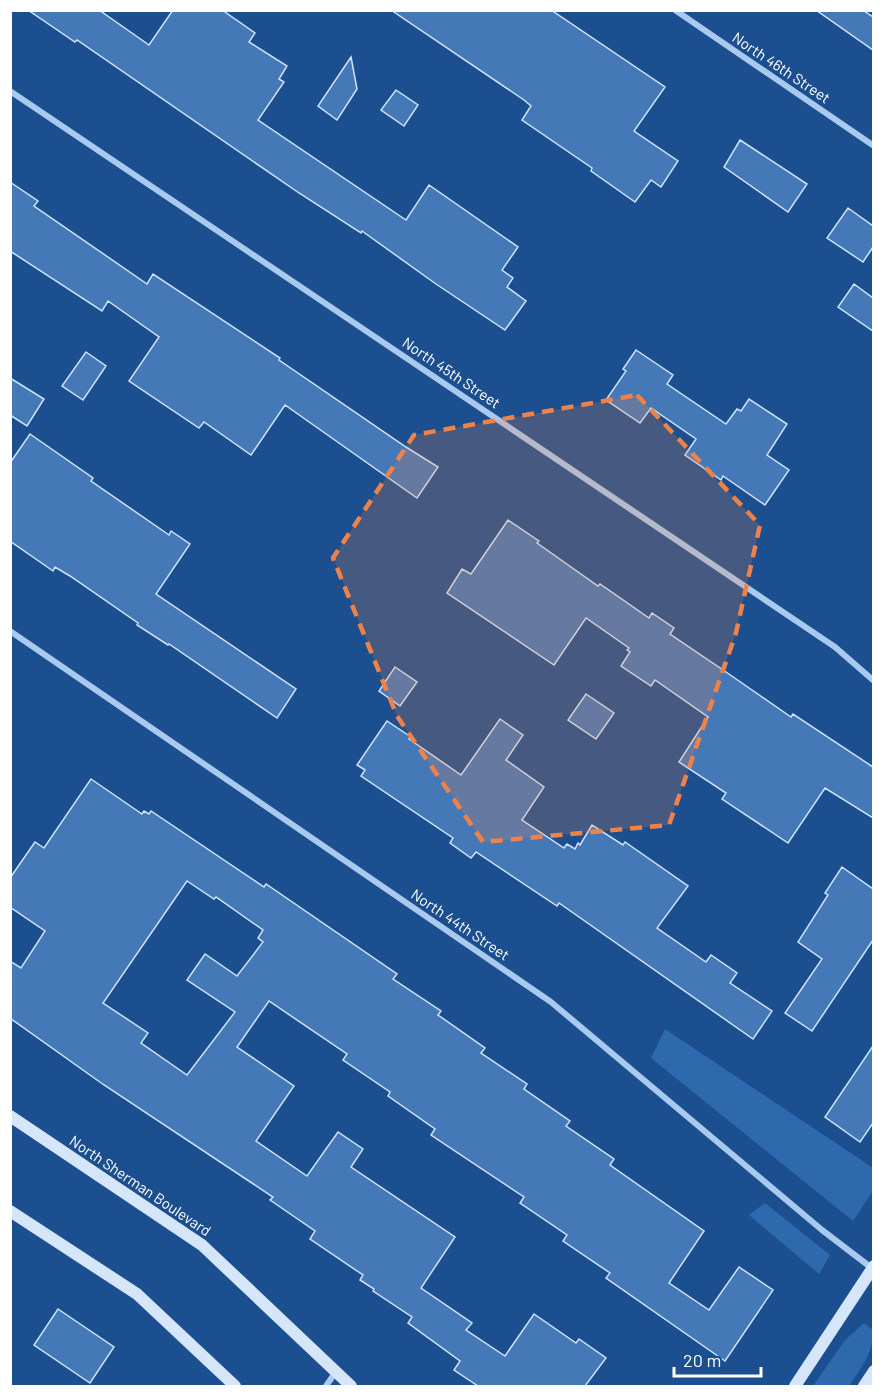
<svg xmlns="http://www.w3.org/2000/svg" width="884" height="1397" viewBox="0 0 884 1397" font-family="Barlow,sans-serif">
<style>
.green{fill:#2e69ad}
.building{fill:#4478b7;stroke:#cfe3fa;stroke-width:1.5;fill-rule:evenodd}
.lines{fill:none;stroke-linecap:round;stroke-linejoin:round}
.street{stroke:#a9c9ee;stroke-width:6}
.secondary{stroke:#d6e6fa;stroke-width:12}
.marked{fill:#ee8249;fill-opacity:0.2;stroke:#ee8249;stroke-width:4.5;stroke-dasharray:12 8;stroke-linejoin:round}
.labels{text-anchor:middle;stroke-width:6;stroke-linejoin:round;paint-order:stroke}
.street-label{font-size:15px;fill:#fff;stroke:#1b4f8f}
</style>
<rect width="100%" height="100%" fill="#1b4f8f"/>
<path class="green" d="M665 1029 873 1168V1191L853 1221 651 1058Z
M765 1203 830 1255 819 1274 749 1215Z
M864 1323 873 1330C874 1352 861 1368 849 1386H813L845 1340Z"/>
<path class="building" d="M28 10H99L149 45 173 10H222L255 33 249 42 287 66 279 79 284 82 258 120 406 220 429 185 518 247 502 270 513 278 507 287 526 301 505 330 436 284 362 231 361 233 299 193 77 40 75 42Z
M391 10H551L665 87 634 131 678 161 661 187 651 180 635 202 591 171 592 168 522 120 531 106 524 100Z
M816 10 864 11 873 17V50Z
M351 57 357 89 337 120 318 106Z
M396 90 418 105 404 126 381 110Z
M740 140 807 184 788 212 724 167Z
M10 182 38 201 34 206 147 284 153 274 280 358 279 360 406 447 438 467 417 498 285 405 251 455 204 422 199 428 129 381 159 337 108 301 102 311 10 251Z
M848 208 873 226V247L863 262 827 238Z
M854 284 873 298V331L838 307Z
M636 350 673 375 667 384 726 424 737 409 741 411 749 399 787 424 767 455 789 470 765 505 723 476 721 480 685 455 696 439 651 408 640 423 606 400 626 371 623 369Z
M86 352 106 366 83 400 62 386Z
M10 378 44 399 27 426 10 415Z
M30 434 93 478 91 481 169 535 171 531 190 544 156 594 296 689 277 718 169 644 168 645 137 625 138 623 70 576 55 567 53 571 10 541V463Z
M508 520 539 541 537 543 598 586 600 584 649 618 652 613 674 628 670 634 726 672 791 717 793 714 873 767V818L825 788 788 843 722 799 726 793 679 762 708 717 655 680 651 686 621 666 630 652 627 650 629 648 586 618 554 665 447 593 462 569 471 574Z
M395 667 417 682 400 706 379 691Z
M586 694 614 713 596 739 568 720Z
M500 719 523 735 506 760 544 787 522 820 564 848 567 844 575 849 578 843 580 845 592 825 623 845 625 842 688 886 657 928 706 962 711 955 737 973 730 983 772 1011 753 1039 559 903 557 906 476 852 471 858 450 843 453 838 361 776 365 770 357 765 387 721 411 737 409 739 461 775Z
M91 779 142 814 144 811 149 814 151 811 264 887 266 884 397 974 393 979 441 1011 438 1015 485 1048 481 1053 527 1084 524 1089 570 1121 566 1126 614 1159 610 1165 704 1231 669 1283 709 1310 739 1267 773 1290 725 1361 606 1278 610 1273 563 1241 567 1235 520 1203 524 1197 431 1135 435 1129 388 1096 390 1092 343 1060 347 1054 269 1001 237 1047 294 1086 256 1141 307 1176 338 1132 363 1149 351 1167 455 1237 421 1288 472 1323 466 1330 505 1356 534 1314 576 1343 579 1339 606 1358 585 1386H478L454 1370 460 1361 408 1323 412 1317 373 1291 374 1289 360 1280 363 1275 310 1239 315 1231 270 1200 273 1197 104 1085 10 1018V961L21 968 45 931 10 907V878L35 842 44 848ZM187 881 214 899 216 897 263 930 258 938 263 942 237 976 205 954 187 980 235 1012 187 1075 141 1043 148 1033 103 1003Z
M842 867 873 889V940L812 1031 785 1013 822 959 798 942 828 895 825 893Z
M873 1046V1123L860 1142 825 1117Z
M58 1309 114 1347 90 1383 34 1345Z"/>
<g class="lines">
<path class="street" d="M675 10 874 146
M10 91 835 647 874 681
M10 631 551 1002 822 1230 873 1269
M326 1386 335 1373"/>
<path class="secondary" d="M10 1116 202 1245 351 1386
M10 1211 137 1294 235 1386
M795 1386 874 1266
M864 1386 874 1371"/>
</g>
<path class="marked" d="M637 395 760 525 736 633 669 825 483 842 397 716 333 558 414 435Z"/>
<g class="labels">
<g class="street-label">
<text transform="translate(781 68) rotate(34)" y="5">North 46th Street</text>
<text transform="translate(451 373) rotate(34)" y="5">North 45th Street</text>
<text transform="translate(460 925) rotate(34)" y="5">North 44th Street</text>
<text transform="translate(140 1186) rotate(34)" y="5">North Sherman Boulevard</text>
</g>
</g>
<rect width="884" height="1397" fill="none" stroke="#ffffff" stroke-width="24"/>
<path d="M674 1367v9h87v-9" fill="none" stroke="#ffffff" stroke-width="3"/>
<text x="683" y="1367" font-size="18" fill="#ffffff" stroke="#1b4f8f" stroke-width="4.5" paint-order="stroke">20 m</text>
</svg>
